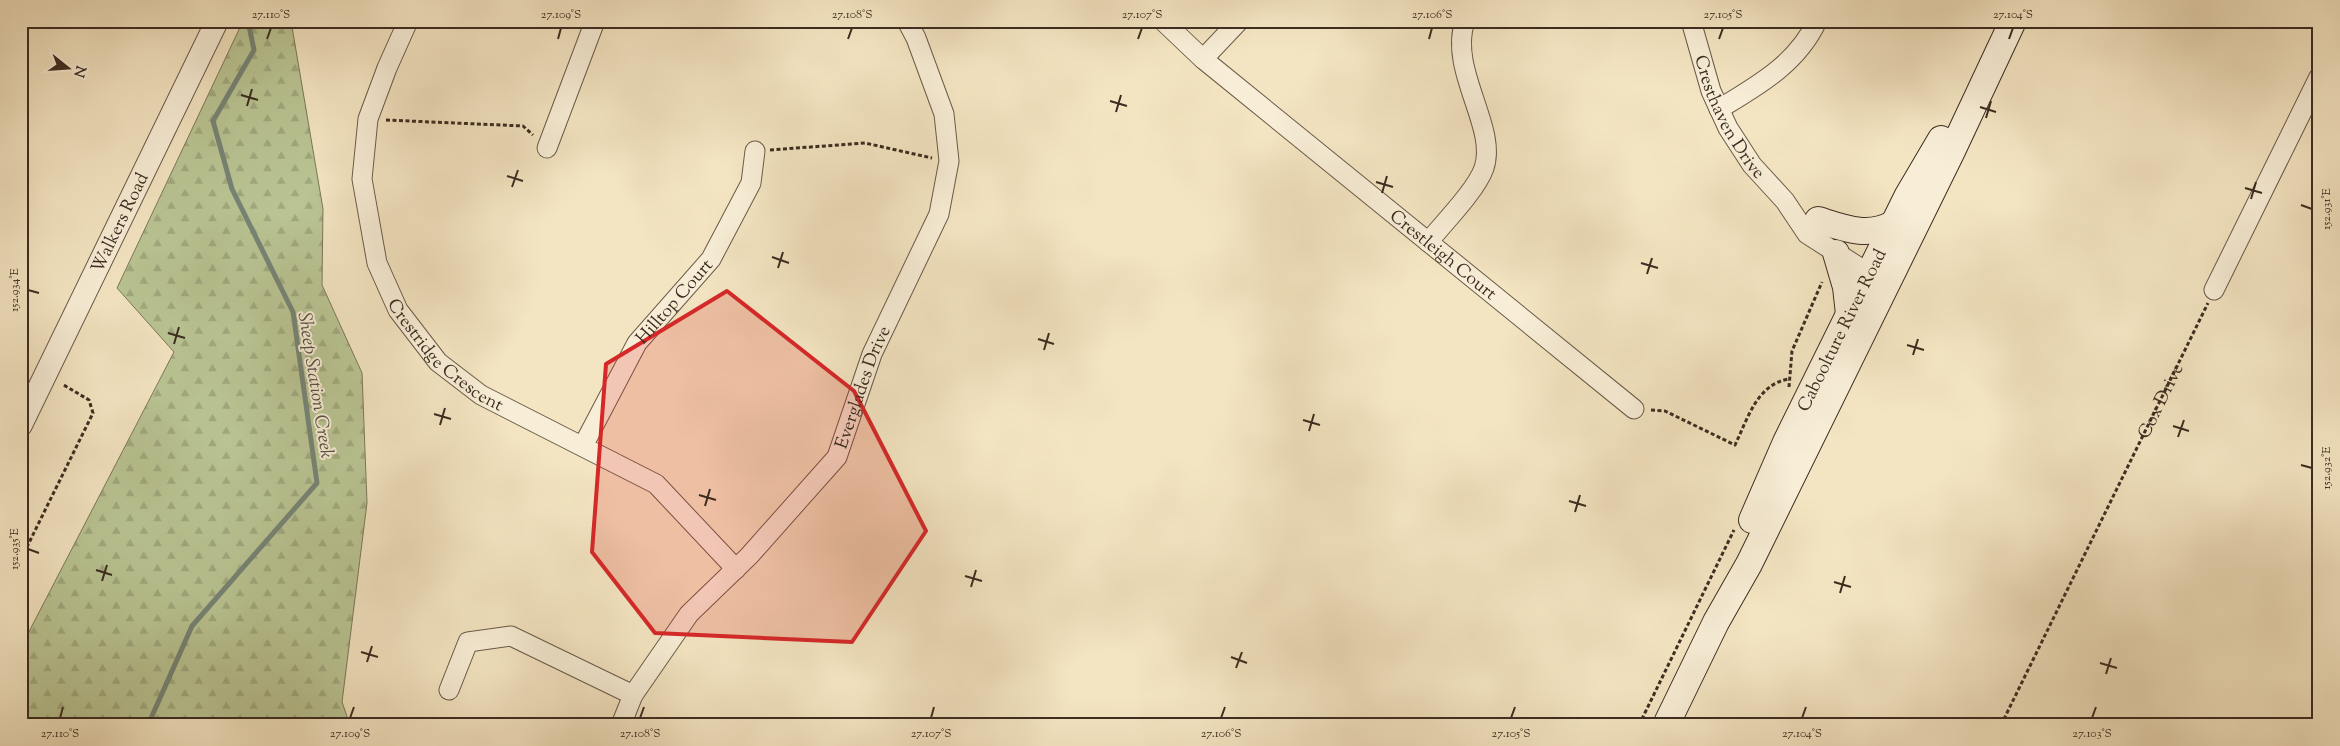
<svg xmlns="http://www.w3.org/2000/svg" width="2340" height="746" viewBox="0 0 2340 746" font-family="'Sorts Mill Goudy',serif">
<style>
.forest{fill:url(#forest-firs);stroke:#7b785a}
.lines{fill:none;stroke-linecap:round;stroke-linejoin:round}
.stream{stroke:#768576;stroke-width:5}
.minor-casing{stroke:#6a5a49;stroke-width:21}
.tertiary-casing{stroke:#6a5a49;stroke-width:24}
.secondary-casing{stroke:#3c2c21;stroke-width:28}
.path{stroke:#3c2c21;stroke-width:3;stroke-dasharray:4 2.5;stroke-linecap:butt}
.minor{stroke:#f8eed7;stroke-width:19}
.tertiary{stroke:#f8eed7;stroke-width:22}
.secondary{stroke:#f8eed7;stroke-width:26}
.marked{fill:#d62828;fill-opacity:0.2;stroke:#d62828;stroke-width:4;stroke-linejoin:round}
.ticks{fill:none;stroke:#3c2c21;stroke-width:2}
.labels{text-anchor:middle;stroke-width:4;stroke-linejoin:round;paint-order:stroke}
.street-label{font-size:18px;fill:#3c2c21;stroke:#f8eed7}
.water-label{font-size:19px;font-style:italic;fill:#545144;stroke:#f8eed7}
.neatline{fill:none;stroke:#3c2c21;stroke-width:2}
.ticks-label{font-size:12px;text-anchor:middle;fill:#3c2c21}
</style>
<defs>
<pattern id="forest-firs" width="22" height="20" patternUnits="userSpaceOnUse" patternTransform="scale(1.25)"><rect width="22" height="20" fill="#bac594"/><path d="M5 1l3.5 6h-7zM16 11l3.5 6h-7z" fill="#a1a97f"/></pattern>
</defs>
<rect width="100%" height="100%" fill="#f4e5c2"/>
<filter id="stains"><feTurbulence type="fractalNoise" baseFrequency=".004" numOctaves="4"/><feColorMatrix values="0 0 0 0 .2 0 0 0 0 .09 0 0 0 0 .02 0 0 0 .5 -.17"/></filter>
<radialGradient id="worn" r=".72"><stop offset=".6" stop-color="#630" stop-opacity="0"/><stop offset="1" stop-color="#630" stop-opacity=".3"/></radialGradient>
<path class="forest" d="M243 21H291L323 209 322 285 362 373 367 503 342 702 350 725H21V647L174 352 117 288Z"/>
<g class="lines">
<path class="stream" d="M148 725 192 626 317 483 293 312 232 189 213 121 254 50 248 21"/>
<g class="minor-casing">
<g id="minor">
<path id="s2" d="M408 21 387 68 368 119 362 179 377 263 398 310 438 362 481 395 656 484 736 569"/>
<path id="s3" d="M1163 21 1203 59 1634 409"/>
<path id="s4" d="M1691 21 1711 91 1728 128 1752 165 1785 201 1807 234 1879 280"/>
<path d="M1203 59 1239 21"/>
<path d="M1719 109C1757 86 1797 64 1817 21"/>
<path d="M547 148 595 21"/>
<path d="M1428 242C1444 223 1477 189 1484 168 1498 127 1448 70 1465 21"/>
<path d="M2214 290 2319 77"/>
<path id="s5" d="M583 446 637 343 711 259 751 183 755 151"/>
<path d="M449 690 468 642 511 636 633 695"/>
<path id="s6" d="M621 725 633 695 689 614 749 556 837 457 872 354 939 214 949 161 944 114 916 38 907 21"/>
</g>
</g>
<g class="tertiary-casing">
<g id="tertiary">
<path id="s7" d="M21 425 217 21"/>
</g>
</g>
<g class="secondary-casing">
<g id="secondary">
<path d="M1818 220C1844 228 1867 238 1893 224"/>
<path d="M1836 253 1846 287 1849 314"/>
<path id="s8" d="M1752 520 1786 442 1908 195 1941 139"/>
<path d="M1666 725 1716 622 1749 564 1952 151 2013 21"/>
</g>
</g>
<g class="path">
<path d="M386 120 523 126 533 135"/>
<path d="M770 150 865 143 932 158"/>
<path d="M1789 387 1792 351 1822 282"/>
<path d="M1651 410 1665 411 1735 445C1748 418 1757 384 1789 379"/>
<path d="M21 559 93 413 89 400 62 384"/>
<path d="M1639 725 1734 530"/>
<path id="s1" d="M2001 725 2208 303"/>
</g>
<use href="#minor" class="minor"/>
<use href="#tertiary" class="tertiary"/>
<use href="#secondary" class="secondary"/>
</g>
<path class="marked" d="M727 291 854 391 926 531 852 642 655 633 592 552 606 364Z"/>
<path class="ticks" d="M267 39 271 28M558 39 561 28M848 39 852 28M1138 39 1142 28M1429 39 1432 28M1719 39 1723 28M2009 39 2013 28M241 95 258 100M1110 101 1127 106M247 106 252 89M1980 107 1996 112M1116 112 1121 95M1986 118 1991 101M507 176 523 181M1376 182 1393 187M512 187 518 170M2245 188 2262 193M1382 193 1387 176M2251 199 2256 182M2301 205 2312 209M772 257 789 263M1641 263 1658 268M778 268 783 252M1647 274 1652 258M28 290 39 293M168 333 185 338M1038 339 1054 344M174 344 179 327M1907 345 1924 350M1044 350 1049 333M1913 355 1918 339M434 414 451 419M1303 420 1320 425M440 425 445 408M2173 426 2189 431M1309 431 1314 414M2178 437 2184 420M2301 465 2312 468M699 495 716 500M1569 501 1586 506M705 506 710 489M1575 512 1580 495M28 549 39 553M96 570 112 575M965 576 982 581M102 581 107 565M1834 582 1851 587M971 587 976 570M1840 593 1845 576M361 652 378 657M1231 657 1247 663M367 662 372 646M2100 663 2117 668M1236 668 1242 652M2106 674 2111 658M60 718 63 707M350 718 354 707M640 718 644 707M931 718 934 707M1221 718 1225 707M1511 718 1515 707M1802 718 1806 707M2092 718 2096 707"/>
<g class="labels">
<g class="street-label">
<text dy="6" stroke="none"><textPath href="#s4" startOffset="104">Cresthaven Drive</textPath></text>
<text dy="6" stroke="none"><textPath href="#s7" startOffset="225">Walkers Road</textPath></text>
<text dy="6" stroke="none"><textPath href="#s3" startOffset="365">Crestleigh Court</textPath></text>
<text dy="6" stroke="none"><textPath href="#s5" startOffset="172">Hilltop Court</textPath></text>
<text dy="6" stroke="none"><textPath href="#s8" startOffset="210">Caboolture River Road</textPath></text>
<text dy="6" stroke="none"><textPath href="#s2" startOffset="369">Crestridge Crescent</textPath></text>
<text dy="6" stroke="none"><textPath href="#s6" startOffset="421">Everglades Drive</textPath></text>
<text dy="6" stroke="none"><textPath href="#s1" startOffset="361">Cox Drive</textPath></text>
</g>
<g class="water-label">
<text transform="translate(317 385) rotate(81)" y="7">Sheep Station Creek</text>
</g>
</g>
<rect width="2340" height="746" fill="none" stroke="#f4e5c2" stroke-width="55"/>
<g transform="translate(68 68) rotate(107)" stroke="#f8eed7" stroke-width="4" paint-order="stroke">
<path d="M0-4L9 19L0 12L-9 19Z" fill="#3c2c21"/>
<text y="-8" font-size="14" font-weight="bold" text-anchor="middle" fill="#3c2c21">N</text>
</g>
<rect x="28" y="28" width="2284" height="690" class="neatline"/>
<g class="ticks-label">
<text x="271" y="18">27.110°S</text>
<text x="561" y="18">27.109°S</text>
<text x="852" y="18">27.108°S</text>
<text x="1142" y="18">27.107°S</text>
<text x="1432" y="18">27.106°S</text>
<text x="1723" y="18">27.105°S</text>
<text x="2013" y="18">27.104°S</text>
<text transform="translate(2326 209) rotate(-90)" y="4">152.931°E</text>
<text transform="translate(14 290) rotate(-90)" y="4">152.934°E</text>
<text transform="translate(2326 468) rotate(-90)" y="4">152.932°E</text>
<text transform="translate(14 549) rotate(-90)" y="4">152.935°E</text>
<text x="60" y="737">27.110°S</text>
<text x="350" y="737">27.109°S</text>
<text x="640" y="737">27.108°S</text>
<text x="931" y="737">27.107°S</text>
<text x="1221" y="737">27.106°S</text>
<text x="1511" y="737">27.105°S</text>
<text x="1802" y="737">27.104°S</text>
<text x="2092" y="737">27.103°S</text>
</g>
<rect width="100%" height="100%" filter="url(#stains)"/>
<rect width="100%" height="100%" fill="url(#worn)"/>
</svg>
